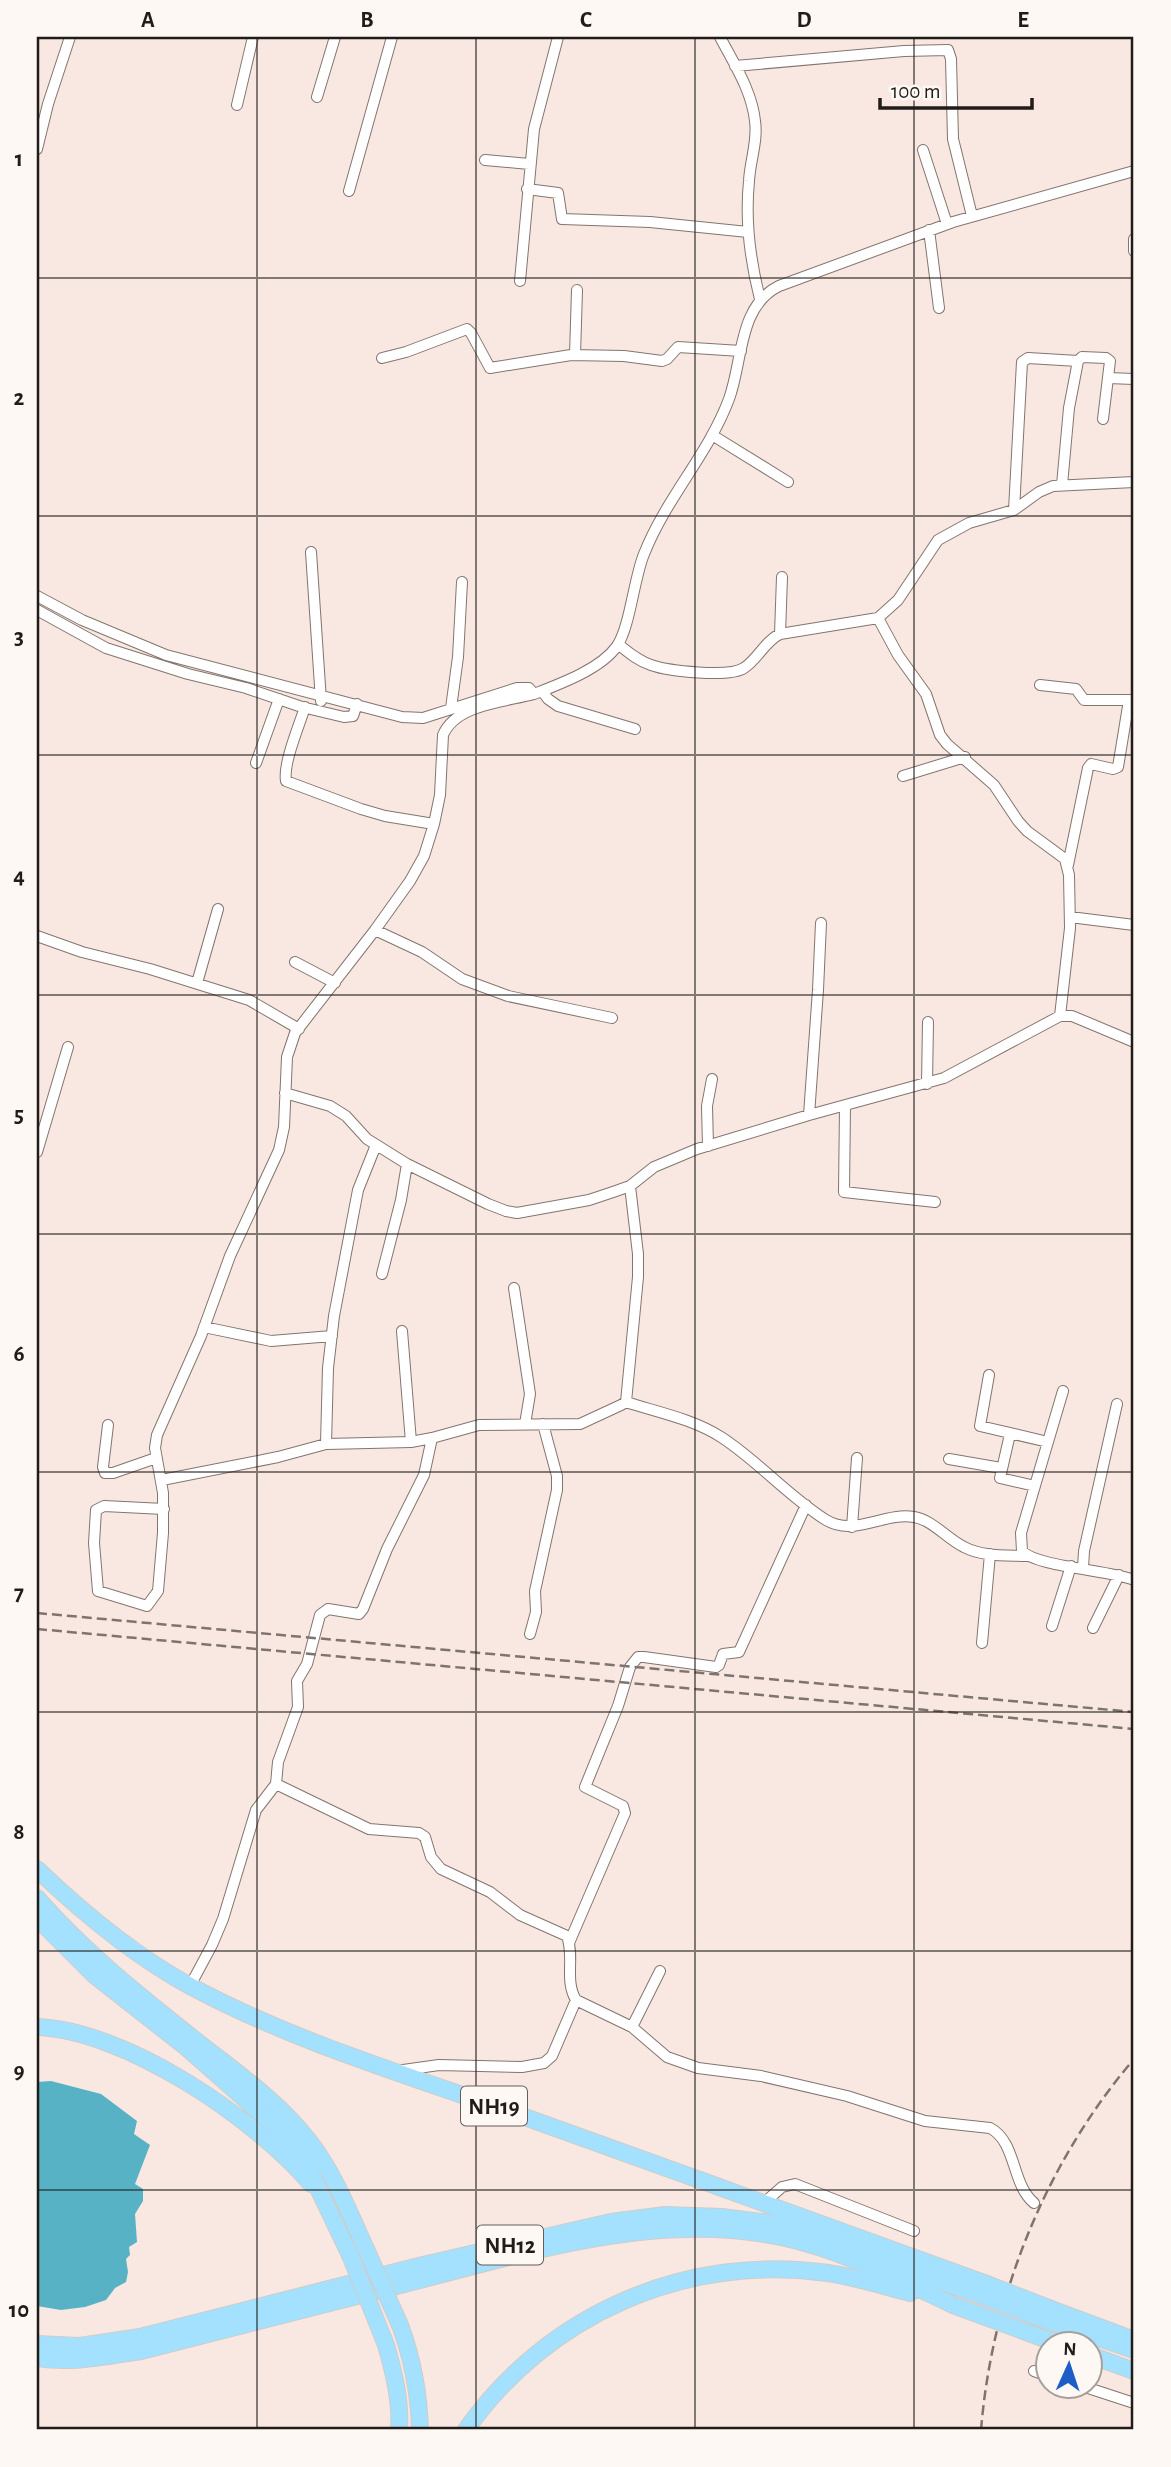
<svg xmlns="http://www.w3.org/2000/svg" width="1171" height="2467" viewBox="0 0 1171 2467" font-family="'Alegreya Sans',sans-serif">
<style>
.water{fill:#58b2c5}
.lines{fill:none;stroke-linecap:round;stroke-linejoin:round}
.minor-casing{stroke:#83756e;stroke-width:12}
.highway-casing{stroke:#cecdcc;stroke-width:18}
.minor{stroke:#fff;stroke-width:10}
.highway{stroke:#a3e1ff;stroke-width:16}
.rail{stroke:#7e746f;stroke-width:2.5;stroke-dasharray:10 5;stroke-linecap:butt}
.highway-bridge-casing{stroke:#cecdcc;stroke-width:18;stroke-linecap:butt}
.highway-bridge{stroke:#a3e1ff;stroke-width:16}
.grid{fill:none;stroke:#211b19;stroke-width:2;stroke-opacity:0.55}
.labels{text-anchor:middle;stroke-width:7;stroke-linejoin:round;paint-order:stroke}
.shield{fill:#fef8f5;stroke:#635d5b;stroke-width:2}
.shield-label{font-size:23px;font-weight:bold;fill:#211b19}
.neatline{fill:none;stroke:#211b19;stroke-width:2.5}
.grid-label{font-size:23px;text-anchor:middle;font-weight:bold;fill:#211b19}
</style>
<rect width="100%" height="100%" fill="#f9e8e1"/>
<path class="water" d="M51 2081 101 2094 137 2121 134 2134 150 2145 135 2184 143 2189V2201L135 2214 137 2242 129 2247 130 2255 126 2259 128 2272 126 2282 115 2288 106 2300 85 2307 61 2310 37 2306V2082Z"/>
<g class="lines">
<g class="minor-casing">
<path id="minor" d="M720 37C734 64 752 91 755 121 758 141 750 161 749 181 745 221 750 260 760 299
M735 66 904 51 948 50 951 59 953 139 972 216
M317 97 335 37
M237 105 253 37
M37 149 48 104 70 37
M923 150 947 224
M485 160 529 164
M527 189 558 193 562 219 650 222 748 232
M349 191 392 37
M929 230 939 308
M1134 239V251
M520 281 534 129 558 37
M575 355 577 290
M382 358 406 352 467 329 471 333 490 368 571 355 624 356 662 361 667 359 678 347 741 351
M1108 378 1134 379
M712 435 788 482
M1062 485 1069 408 1078 361 1082 357 1106 358 1110 361 1103 419
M1014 510 1022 362 1028 358 1078 361
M311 552 321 701
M37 596 82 620 166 655 402 717 423 718 517 688H529L534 694C505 702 456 704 443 735L440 795 434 824 424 856 410 881 375 930 295 1033 287 1057 284 1127 279 1150 230 1256 201 1336 157 1435 155 1448 163 1493V1533L158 1591 147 1606 98 1591 94 1543 96 1510 104 1506 164 1509
M37 610 106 648 188 674 246 688 302 707 344 717 353 716 357 704
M878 618 898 655 926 694 940 735 947 744 994 785 1018 821 1027 831 1065 859 1069 875 1070 928 1060 1016
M780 634 782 577
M618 644C628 652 638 661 651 665 668 671 729 678 744 668 758 659 765 641 780 634L878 618 898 600 938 540 969 523 1014 510 1039 492 1053 486 1134 482
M1040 685 1076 689 1084 700H1134
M542 691 548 699 558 706 635 729
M534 694C560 684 601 669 617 646 630 627 634 578 644 554 666 498 708 455 729 399 743 361 738 306 779 286L953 222 1134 171
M305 707C299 726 283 763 286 781L361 809 385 816 434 824
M451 708 458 657 462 582
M256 763 279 699
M903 776 965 757
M1068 865 1088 768 1091 764 1113 769 1118 767 1129 700
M1070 917 1134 925
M375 930 422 952 462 979 508 996 612 1018
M37 936 82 952 150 969 249 1000 299 1029
M295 962 335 983
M197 983 218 909
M927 1084 928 1022
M285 1093 330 1106 346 1116 367 1139 407 1164 488 1204 506 1211 517 1213 589 1200 613 1192 630 1186 654 1167 697 1149 809 1115 944 1078 1060 1016H1072L1134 1042
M845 1106 844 1192 935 1202
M809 1115 818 990 821 923
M708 1146 707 1106 712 1079
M37 1152 68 1047
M382 1274 401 1200 407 1164
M514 1288 530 1394 525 1424
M204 1327 271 1341 332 1336
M402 1331 411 1442
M989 1375 980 1426 1048 1442
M1063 1391 1021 1533 1022 1551C1037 1567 1109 1570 1134 1580
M626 1402C657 1412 693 1419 721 1437 757 1460 788 1496 826 1520 854 1537 884 1512 914 1517 933 1520 947 1539 964 1547 983 1557 1006 1555 1027 1556
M108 1425 103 1467 105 1473H113L156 1458
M1010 1434 1000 1478 1035 1486
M326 1444 328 1368 334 1316 358 1190 376 1145
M949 1459 1001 1468
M162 1480 278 1457 326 1444 411 1442 432 1438 479 1425 580 1424 621 1405 626 1402 638 1277V1254L630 1186
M852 1527 857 1458
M1083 1568 1084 1551 1117 1404
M1052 1626 1071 1566
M1093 1628 1119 1575
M530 1634 536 1612 535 1591 557 1490V1476L543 1424
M982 1643 990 1554
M276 1784 369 1829 419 1833 425 1837 431 1857 441 1869 490 1892 520 1915 567 1936C575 1957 564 1980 576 2000L632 2027 667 2057 698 2068 761 2076 847 2096 925 2121 990 2128C1017 2142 1011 2184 1034 2203
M569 1943 625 1813 623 1806 585 1787 618 1706 630 1667 638 1657H644L716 1667 719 1665 723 1654 739 1652 806 1505
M190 1986 212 1945 223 1919 256 1810 276 1784 278 1762 298 1707 297 1681 307 1664 320 1615 328 1609 359 1614 363 1609 387 1549 424 1475 432 1438
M632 2027 660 1971
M396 2071 439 2065 522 2067 544 2063 552 2056 576 2000
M765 2202 782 2187 795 2184 914 2231
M1034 2371 1048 2376
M1082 2386 1134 2403"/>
</g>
<g class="highway-casing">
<path id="highway" d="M37 1869C83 1913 136 1957 192 1987 297 2043 411 2076 522 2116 676 2172 830 2226 984 2283
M37 1898C85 1953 141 1997 199 2043 237 2073 279 2102 309 2141 334 2173 349 2212 366 2249
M37 1918 94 1975 187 2048 283 2133 307 2165 350 2255
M37 2027C125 2030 255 2118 311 2184
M1051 2309 1134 2340
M1048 2321 1134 2350
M400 2325C413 2360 419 2393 420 2430
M1045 2339 1060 2344
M37 2344 80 2346 140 2337 423 2265 611 2222 665 2215 722 2217 785 2225 979 2295
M386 2345C394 2373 401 2401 399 2430
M1090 2355 1134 2371
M37 2358C71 2364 107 2356 141 2351 230 2329 319 2306 408 2283 530 2252 655 2211 781 2237 842 2250 898 2279 953 2305
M466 2430C547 2314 687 2253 828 2273 855 2277 883 2286 910 2293"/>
</g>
<use href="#minor" class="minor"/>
<use href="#highway" class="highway"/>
<path class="rail" d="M37 1613 1134 1712
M37 1629 1134 1729
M981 2430C992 2295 1046 2162 1134 2059"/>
<g class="highway-bridge-casing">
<path id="highway-bridge" d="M366 2249 400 2325
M350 2255 386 2345
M984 2283 1051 2309
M979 2295 1048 2321
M953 2305 1045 2339"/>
</g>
<use href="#highway-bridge" class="highway-bridge"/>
</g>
<path class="grid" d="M257 37V2430M476 37V2430M695 37V2430M914 37V2430M37 278H1134M37 516H1134M37 755H1134M37 995H1134M37 1234H1134M37 1472H1134M37 1712H1134M37 1951H1134M37 2190H1134"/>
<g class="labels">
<g class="shield">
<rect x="461" y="2086.5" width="66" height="39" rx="5"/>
<rect x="477" y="2225.5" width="66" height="39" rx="5"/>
</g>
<g class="shield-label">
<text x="494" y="2114">NH19</text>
<text x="510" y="2253">NH12</text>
</g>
</g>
<rect width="1171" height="2467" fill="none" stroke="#fef8f5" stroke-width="77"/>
<g transform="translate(1069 2365) rotate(3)"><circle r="33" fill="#fef8f5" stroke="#a6a09d" stroke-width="2"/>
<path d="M0-5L12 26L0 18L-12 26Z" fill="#1e5cc8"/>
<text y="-10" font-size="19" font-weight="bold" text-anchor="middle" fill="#211b19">N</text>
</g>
<path d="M880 98v10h152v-10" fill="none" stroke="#211b19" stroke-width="3.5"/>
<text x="891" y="98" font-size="21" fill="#211b19" stroke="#fef8f5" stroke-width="5" paint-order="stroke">100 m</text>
<rect x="38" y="38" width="1094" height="2390" class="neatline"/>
<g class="grid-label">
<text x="148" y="27">A</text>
<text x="367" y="27">B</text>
<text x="586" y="27">C</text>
<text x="804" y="27">D</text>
<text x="1023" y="27">E</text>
<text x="19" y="166">1</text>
<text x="19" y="405">2</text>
<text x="19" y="644">3</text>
<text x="19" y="883">4</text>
<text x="19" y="1122">5</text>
<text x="19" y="1361">6</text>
<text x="19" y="1600">7</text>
<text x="19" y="1839">8</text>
<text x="19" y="2078">9</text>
<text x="19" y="2317">10</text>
</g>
</svg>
